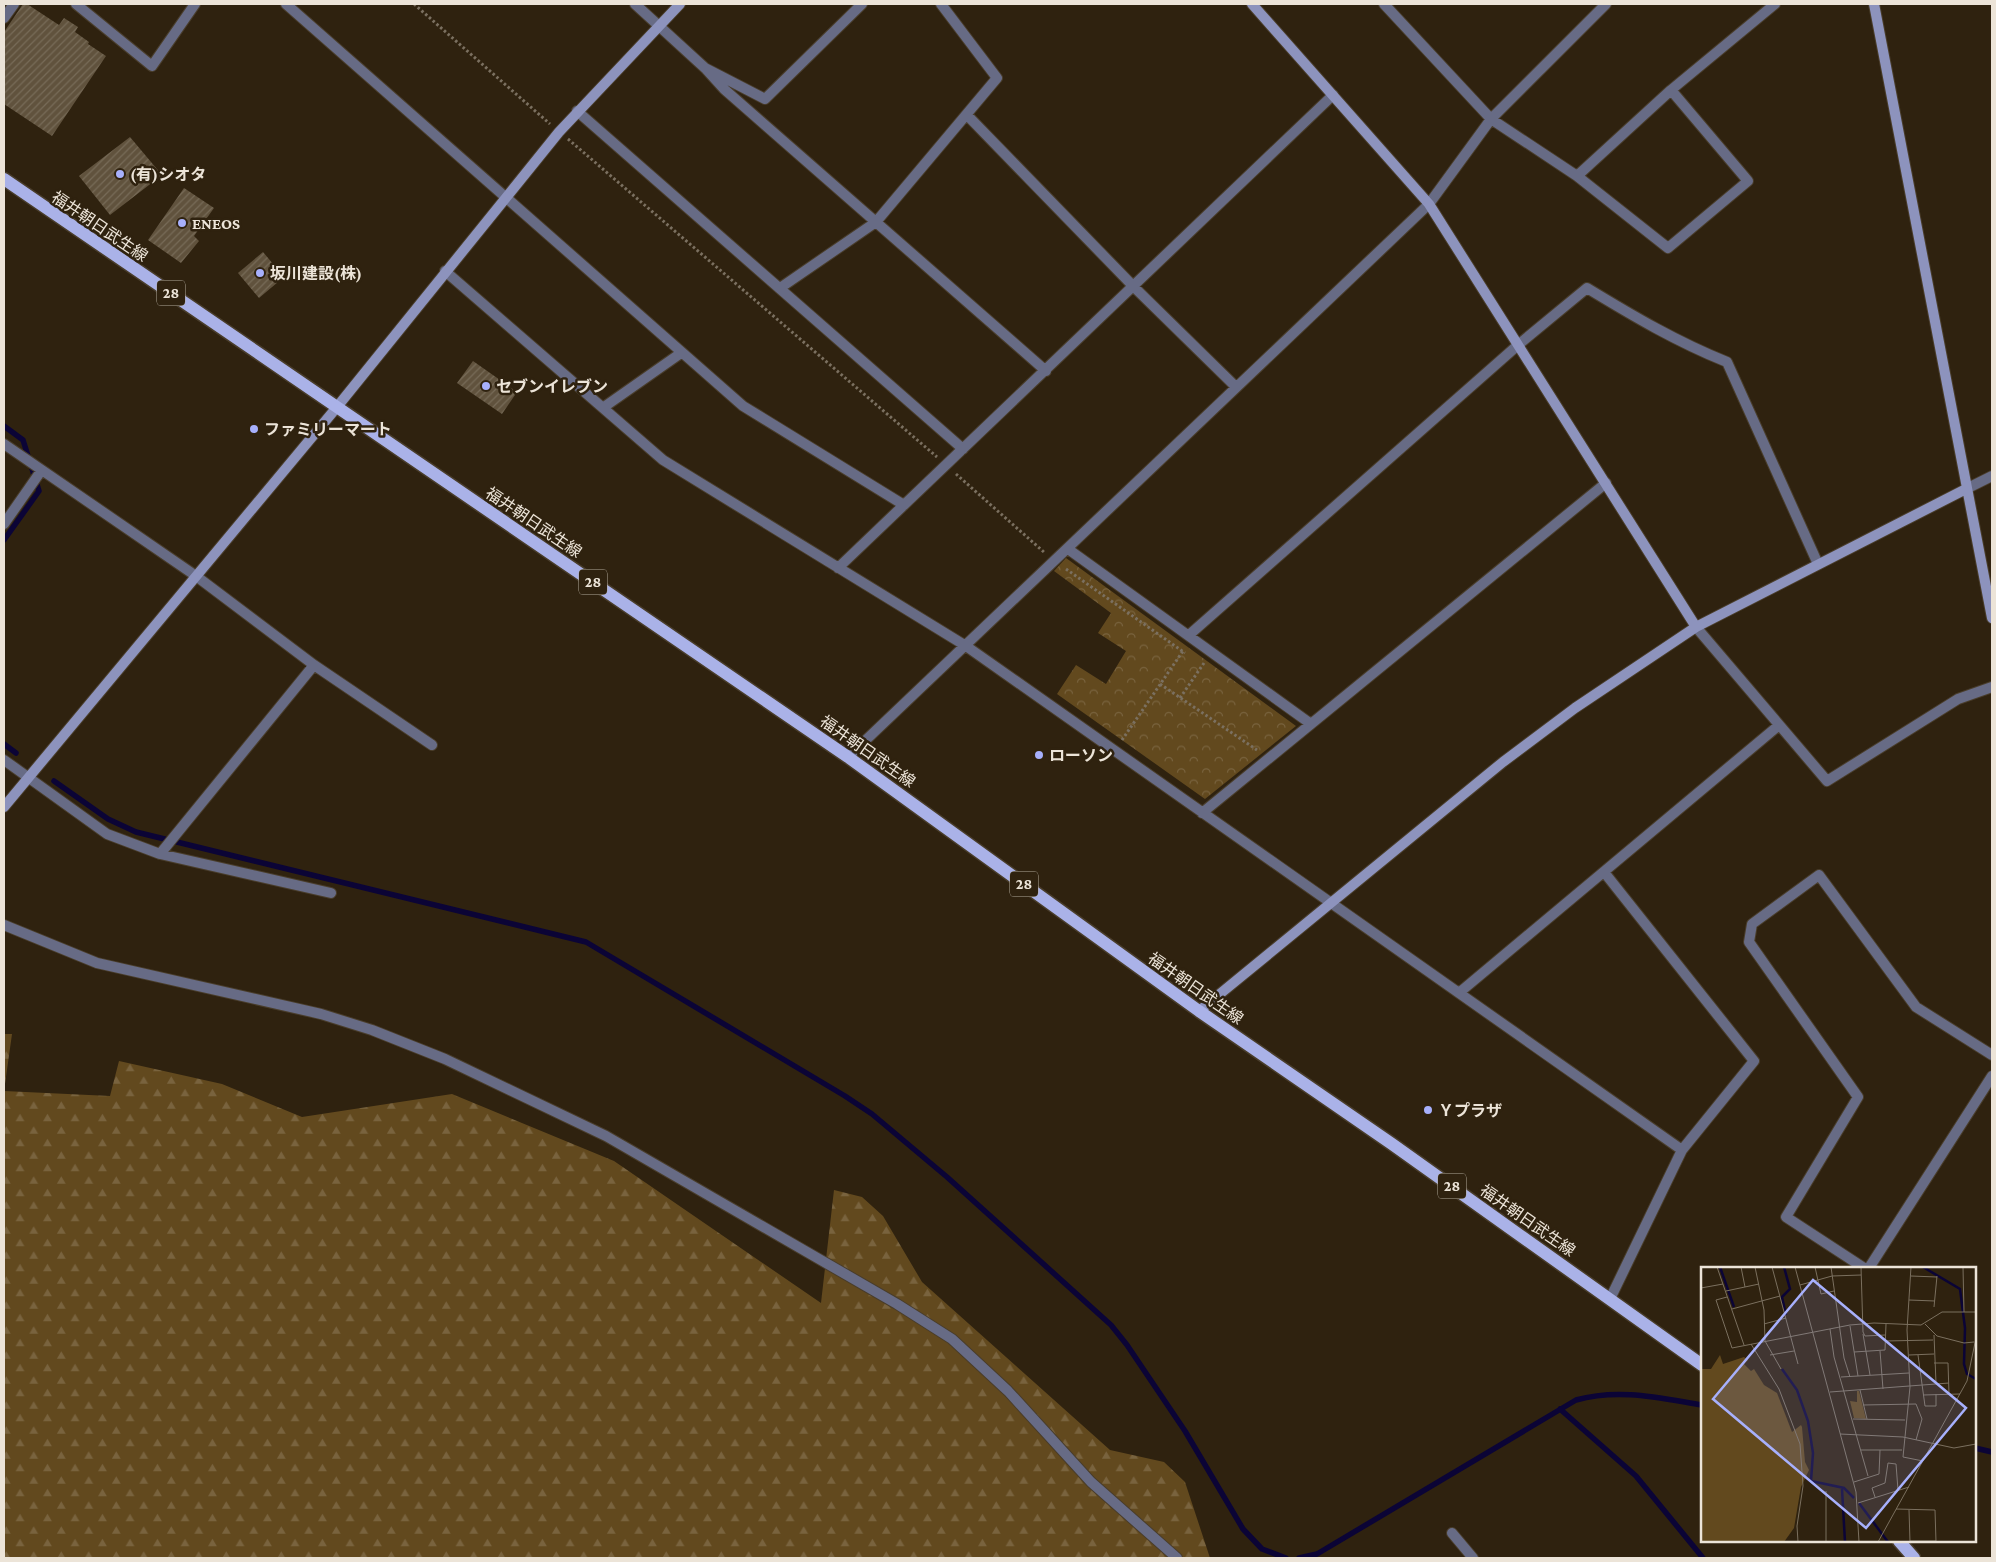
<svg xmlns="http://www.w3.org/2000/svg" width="1996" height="1562" viewBox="0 0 1996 1562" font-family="'Crimson Pro','Noto Sans JP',serif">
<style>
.forest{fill:url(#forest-firs)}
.park{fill:url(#park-crowns)}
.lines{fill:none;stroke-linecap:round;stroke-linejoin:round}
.stream{stroke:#0b0436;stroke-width:5.5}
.building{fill:url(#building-hatch)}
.street-casing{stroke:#493d2b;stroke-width:12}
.secondary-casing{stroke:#493d2b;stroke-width:12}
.primary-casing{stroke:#493d2b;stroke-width:15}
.path{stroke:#7b7060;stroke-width:3;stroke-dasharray:2.5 2.5;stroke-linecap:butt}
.street{stroke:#676b85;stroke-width:10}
.secondary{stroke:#8d93bd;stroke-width:10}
.primary{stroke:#aab2e8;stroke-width:12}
.poi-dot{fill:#a7b0fc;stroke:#2f220f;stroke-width:2}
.labels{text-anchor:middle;stroke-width:5;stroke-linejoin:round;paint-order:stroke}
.shield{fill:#2f220f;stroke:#b3aa9c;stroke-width:1}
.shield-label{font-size:15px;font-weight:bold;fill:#ece4d8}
.poi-label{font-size:16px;font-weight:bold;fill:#ece4d8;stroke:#2f220f;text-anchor:start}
.street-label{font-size:16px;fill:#ece4d8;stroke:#2f220f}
.inset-river{fill:none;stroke:#0b0436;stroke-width:2.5}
.inset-road{fill:none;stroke:#7b705f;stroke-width:1}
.view{fill:#a7b0fc;fill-opacity:0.15;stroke:#a7b0fc;stroke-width:2.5}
.inset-edge{fill:none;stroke:#ece4d8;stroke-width:2.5}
</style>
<defs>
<pattern id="forest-firs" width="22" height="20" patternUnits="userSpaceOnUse" patternTransform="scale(1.25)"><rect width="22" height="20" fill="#62491e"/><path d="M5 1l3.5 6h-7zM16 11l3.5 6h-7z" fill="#79633e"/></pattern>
<pattern id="park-crowns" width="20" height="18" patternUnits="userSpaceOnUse" patternTransform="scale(1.25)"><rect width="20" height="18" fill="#62491e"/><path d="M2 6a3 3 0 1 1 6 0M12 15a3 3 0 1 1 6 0" fill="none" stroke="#79633e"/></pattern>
<pattern id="building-hatch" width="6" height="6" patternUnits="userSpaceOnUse" patternTransform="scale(1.25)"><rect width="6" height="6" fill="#60523d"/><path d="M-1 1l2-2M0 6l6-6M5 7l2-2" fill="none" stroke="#776b58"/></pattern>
</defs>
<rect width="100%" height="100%" fill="#2f220f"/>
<path class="forest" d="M4 1034H12L4 1091 110 1096 119 1061 222 1084 302 1117 452 1094 614 1161 821 1303 834 1190 862 1197 883 1216 922 1282 1110 1450 1164 1462 1185 1482 1210 1558H4Z"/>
<path class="park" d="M1066 558 1296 726 1205 799 1057 694 1076 665 1106 684 1126 651 1098 633 1111 613 1054 571Z"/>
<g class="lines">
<path class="stream" d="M4 426 23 440 39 491 4 540
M4 744 16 753
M54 781 108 819 136 832 586 942 845 1096 872 1114 947 1177 1111 1325 1127 1345 1185 1431 1243 1529 1262 1549 1286 1558
M1560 1409 1636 1476 1703 1558
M1975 1448 1992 1452
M1299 1558 1317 1554 1576 1400C1619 1388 1659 1398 1702 1405"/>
</g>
<path class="building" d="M23 4H27L59 25 64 18 78 27 75 32 89 42 88 44 106 56 52 136 4 104V32Z
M130 137 162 175 110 215 79 176Z
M184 188 214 208 194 236 199 241 181 263 148 240Z
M263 252 284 277 259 298 238 273Z
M473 361 517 392 502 414 457 383Z"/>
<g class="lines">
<g class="street-casing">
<path id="street" d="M76 4 152 66 195 4
M286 4 743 406 904 505
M635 4 705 68 765 99 862 4
M1384 4 1491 119 1577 176 1668 248 1748 181 1671 90
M4 18 14 4
M705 68 724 89 1046 371
M577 111 963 449
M967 115 1134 287 1236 387
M1577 176 1671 90 1775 4
M445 271 663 460 966 646 1682 1150
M780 288 876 222 997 78 941 4
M604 407 681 353
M4 444 196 576 314 665 432 745
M1966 489 1992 476
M4 524 41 471
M1068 549 1311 724
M838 568 1333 95
M1696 627 1827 781 1958 699 1992 687
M1189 635 1518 345 1587 288C1633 316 1677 342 1727 362L1818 564
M848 757 1429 204 1491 119 1606 4
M4 760 107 834 160 854 331 893
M1202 813 1606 483
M160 854 314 665
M1604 872 1754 1061 1682 1150 1610 1299
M4 925 97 963 321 1014 372 1030 445 1059 606 1136 897 1304 952 1339 1008 1391 1091 1482 1177 1558
M1460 992 1778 726
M1864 1268 1786 1217 1858 1097 1749 942 1752 924 1819 875 1916 1007 1992 1055
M1869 1268 1992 1076
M1452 1533 1473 1558"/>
</g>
<g class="secondary-casing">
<path id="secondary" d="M1252 4 1429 204 1696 627
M1874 4 1992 618
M4 807 337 407 559 132 680 4
M1199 1011 1503 762 1575 708 1696 627 1966 489"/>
</g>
<g class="primary-casing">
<path id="primary" d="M4 179 848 757 1199 1011 1392 1144 1702 1365
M1899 1541 1914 1558"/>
</g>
<path class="path" d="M414 4 550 124
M568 139 937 457
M956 474 1045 553
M1066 569 1185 653
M1160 684 1257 750
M1180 698 1204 663
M1122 740 1183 651"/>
<use href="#street" class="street"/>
<use href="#secondary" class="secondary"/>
<use href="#primary" class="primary"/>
</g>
<g class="poi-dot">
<circle cx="120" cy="174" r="5"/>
<circle cx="182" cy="223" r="5"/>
<circle cx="260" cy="273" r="5"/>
<circle cx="486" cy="386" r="5"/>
<circle cx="254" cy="429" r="5"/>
<circle cx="1039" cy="755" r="5"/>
<circle cx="1428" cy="1110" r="5"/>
</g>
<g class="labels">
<g class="shield">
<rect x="157" y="280.5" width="28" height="25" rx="4"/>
<rect x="579" y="569.5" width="28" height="25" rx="4"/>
<rect x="1010" y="871.5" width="28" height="25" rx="4"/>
<rect x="1438" y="1173.5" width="28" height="25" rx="4"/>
</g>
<g class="shield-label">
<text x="171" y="298">28</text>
<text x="593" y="587">28</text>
<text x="1024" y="889">28</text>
<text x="1452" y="1191">28</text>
</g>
<g class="poi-label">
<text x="130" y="180">(有)シオタ</text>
<text x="192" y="229">ENEOS</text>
<text x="270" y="279">坂川建設(株)</text>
<text x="496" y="392">セブンイレブン</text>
<text x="264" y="435">ファミリーマート</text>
<text x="1049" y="761">ローソン</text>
<text x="1438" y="1116">Ｙプラザ</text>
</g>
<g class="street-label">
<text transform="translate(100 226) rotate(34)" y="6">福井朝日武生線</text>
<text transform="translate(534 522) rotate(34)" y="6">福井朝日武生線</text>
<text transform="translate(868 751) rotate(35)" y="6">福井朝日武生線</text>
<text transform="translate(1196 988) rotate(35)" y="6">福井朝日武生線</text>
<text transform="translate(1528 1220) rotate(35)" y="6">福井朝日武生線</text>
</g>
</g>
<g transform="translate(1701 1267)">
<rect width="275" height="275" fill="#2f220f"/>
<path d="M19 88 22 97 43 90 47 93 43 97 50 104 53 102 63 118 76 126 91 165 100 158 101 160 104 195 108 203 100 220 93 261 83 275H0V102H10Z" fill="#62491e"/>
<path d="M156 124H158L165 152 153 151 149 134 156 135Z" fill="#62491e"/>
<path class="inset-river" d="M19 0 33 40M83 0 89 22 81 30 85 48M222 0 259 22 264 61 263 97 266 107 275 112M81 102 96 123 107 154 112 186 110 214 143 221 153 231M141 222 144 275M158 236 187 275"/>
<path class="inset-road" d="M16 0 43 78M40 0 44 20M54 0 63 43 64 74 80 102M71 0 97 97M94 0 155 225 158 275M114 0 120 27 133 24M130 0 143 91 149 110M160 0 162 65 164 69 184 68M210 0 206 63 209 120 202 190 222 194M262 0 263 45M210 9 236 10M99 18 131 9 160 8M0 21 22 17M25 24 58 17M26 30 15 33 31 81 149 58 173 56 220 58 241 45H275M208 33 234 34M233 40 236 9M31 42 79 29M63 57 85 51M224 57 236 69 263 76 273 75M149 59 157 109M129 62 133 90 167 209M162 67 169 108M233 68 235 116M184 74 232 73M50 77 78 122 99 177 102 219 96 259 97 275M179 84 182 122M153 85 184 83 185 57M69 88 93 84M208 88 233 87M217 88 224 139H235V127M233 96H247L248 127M140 110 208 106M159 123 166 152M129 125 248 116M222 128 259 127M162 138 215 137 221 152 215 173M152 152 204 153M139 167 202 170 253 181 275 177M160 183H201M153 215 178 207 179 183M174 230 171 221 184 216 187 196 195 197 197 223M157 236 208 220M195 242 234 243 235 275M208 243 209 275M209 274H235M125 275V224M177 275 266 114 275 71"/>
<path class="view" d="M112 13 265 141 165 261 12 132Z"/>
<rect width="275" height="275" class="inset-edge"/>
</g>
<rect width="1996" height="1562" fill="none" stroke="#ece4d8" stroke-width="10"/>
</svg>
